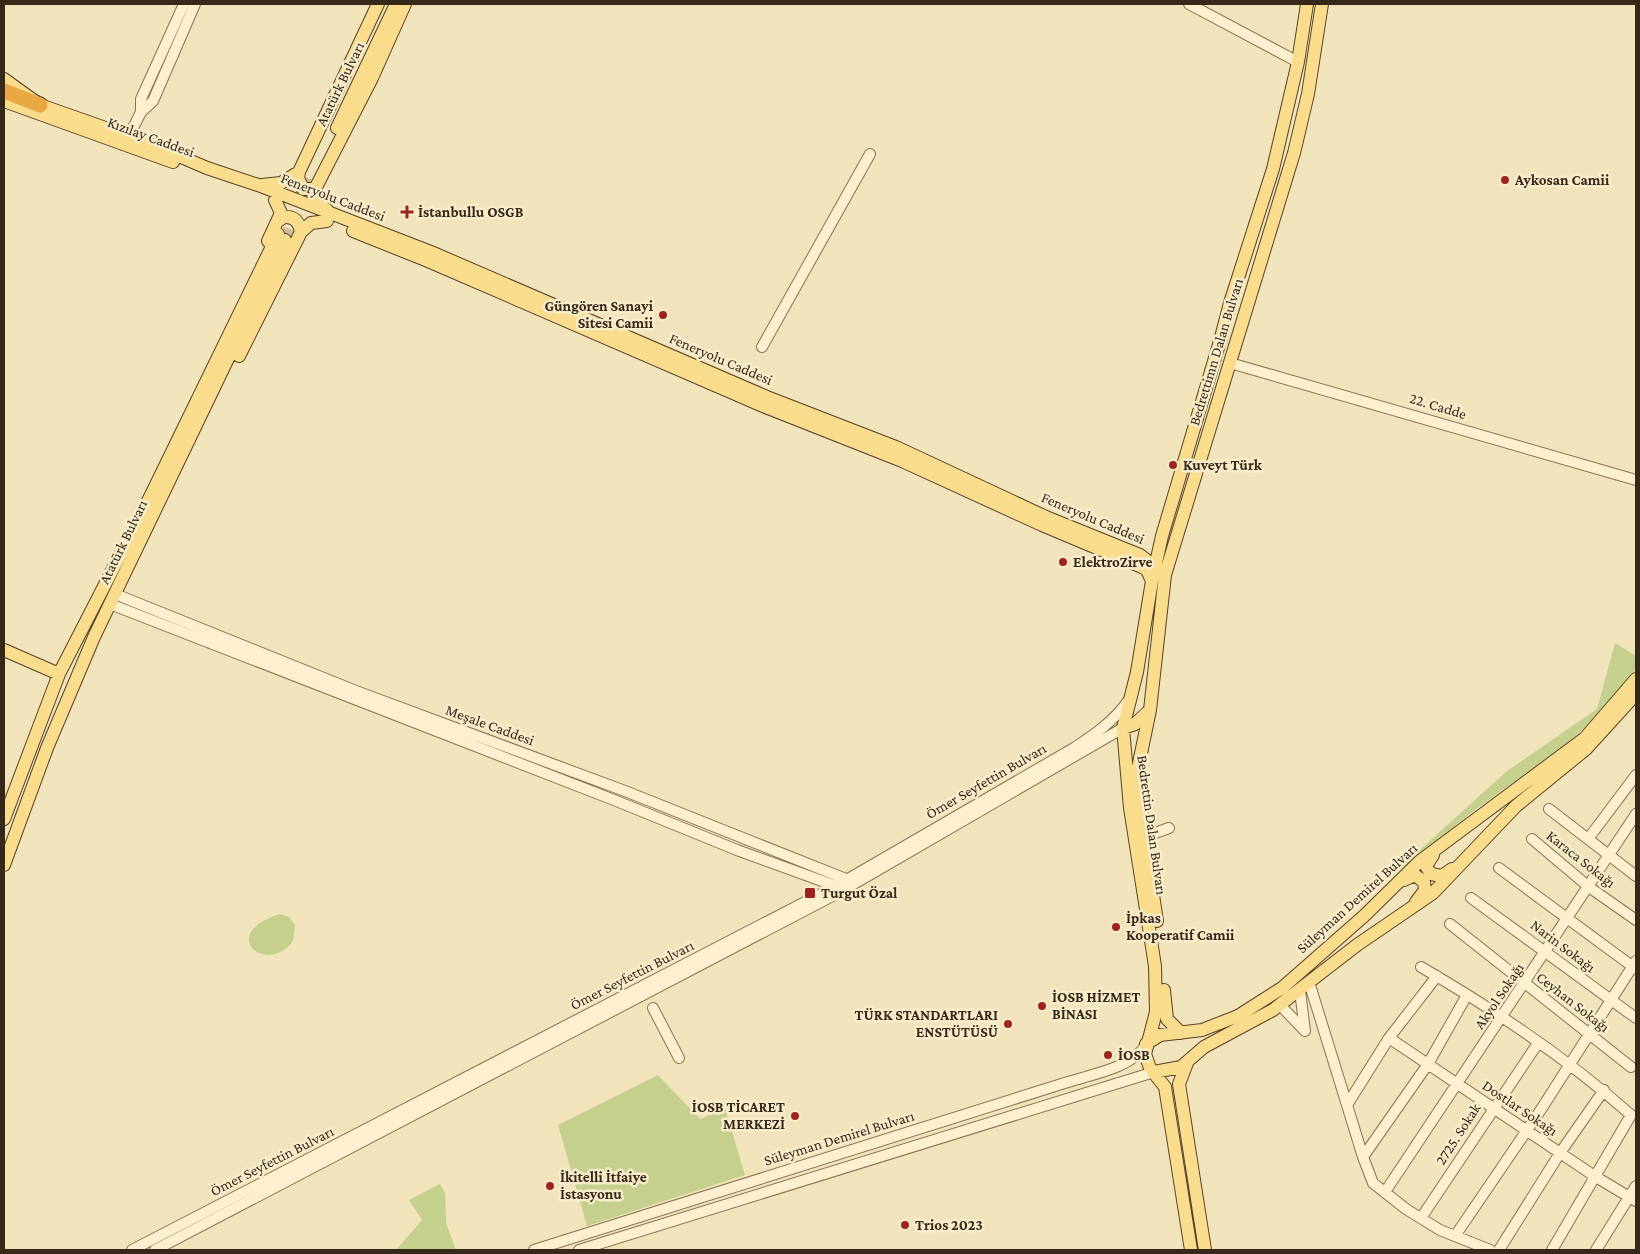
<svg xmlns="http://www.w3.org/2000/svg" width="1640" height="1254" viewBox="0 0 1640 1254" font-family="'Crimson Pro',serif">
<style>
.grass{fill:#c5d08e}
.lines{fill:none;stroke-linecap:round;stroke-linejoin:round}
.major-tunnel{stroke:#ccbf9a;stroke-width:12;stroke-dasharray:12 6;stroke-linecap:butt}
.minor-casing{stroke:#897353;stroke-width:12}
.major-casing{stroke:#564028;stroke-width:14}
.highway-casing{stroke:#564028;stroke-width:17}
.minor{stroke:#fcf0ce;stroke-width:10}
.major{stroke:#f9dd8d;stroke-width:12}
.highway{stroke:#eaa842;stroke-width:15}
.poi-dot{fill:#9d241e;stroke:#f8edca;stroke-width:2}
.labels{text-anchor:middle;stroke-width:5;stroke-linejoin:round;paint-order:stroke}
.street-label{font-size:15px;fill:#37291a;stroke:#f8edca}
.poi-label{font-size:15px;font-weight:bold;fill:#37291a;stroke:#f8edca;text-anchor:start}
</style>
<rect width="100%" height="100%" fill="#f1e4ba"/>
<path class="grass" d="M1615 643 1636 656V669L1604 708 1573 739 1472 812 1382 884 1507 771 1597 709Z
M280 914 289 917 295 925 293 941C266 977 216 934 280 914Z
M658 1075 700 1119 725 1108 745 1175 587 1226 558 1125Z
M440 1184 445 1193 446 1223 456 1250H396L422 1220 409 1200Z"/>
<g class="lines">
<path class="major-tunnel" d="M285 240 313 178"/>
<g class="minor-casing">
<path id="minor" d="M1189 4 1298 62
M141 112V99L184 4
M129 136 141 112 153 101 195 4
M762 347 870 154
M1230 363 1636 480
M115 594 356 691 625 791 846 879 849 883
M110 604 614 800 737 850 836 886 838 888
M1549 809 1636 876
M1144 837 1169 828
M1532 839 1589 887 1636 920
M1588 839 1636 775
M1499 868 1636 969
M1471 898 1636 1018
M1450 924 1631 1067
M1421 967C1495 1010 1567 1058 1631 1115L1552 1250
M1309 982 1347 1105
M1300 991 1305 1031
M1467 995 1428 1064 1363 1157 1373 1183 1406 1209 1440 1230 1490 1250
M1280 1005 1305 1031
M653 1008 679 1058
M1389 1038 1596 1177 1636 1201
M1363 1157 1347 1105 1389 1038 1437 976
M1385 1192 1636 814
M1421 1218 1538 1043
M1455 1236 1540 1111 1636 961
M132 1250 836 886 1074 748C1094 735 1114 721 1128 701
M155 1250 840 892 1123 728
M534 1250 1068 1082C1093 1074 1131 1068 1146 1045
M579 1250 1154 1072
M1499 1250 1560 1153 1604 1090
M1596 1250 1636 1186"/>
</g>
<g class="major-casing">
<path id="major" d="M4 79 40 105 151 144 207 168 258 185 431 252 767 397 896 447 1046 517 1140 555 1165 575
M4 101 173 162
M337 128 396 4
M262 185 281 183 299 172
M315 189H303L298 178 299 172 378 4
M328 211 320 204 315 189 372 78 405 4
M278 221 284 217C294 216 299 222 301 232
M353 231 428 261 763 406 902 461 1042 525 1142 567 1147 570 1152 581
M268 241 281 213 275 200
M239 356 301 232 311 223 327 221
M4 650 59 674
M1123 728 1135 724 1150 710
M4 819 59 674 152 493 278 234
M1433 855 1426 866 1431 874 1442 876 1452 869
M4 865 47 748 94 637 285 240
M1404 880 1415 875 1424 882 1425 890 1416 902
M1157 921 1144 837 1138 768 1150 710 1165 575 1294 153 1308 94 1322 4
M1164 990 1167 1019 1181 1033
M1146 1044 1160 1035 1202 1030 1238 1016 1282 988 1364 916 1420 861 1585 738 1636 679
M1187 1063 1179 1084 1205 1250
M1154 1072 1181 1067 1204 1047 1273 1010 1357 945 1433 893 1516 806 1586 749 1636 694
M1191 1250 1165 1087 1150 1068 1145 1054 1156 1012 1155 966 1130 808 1123 728 1137 672 1152 581 1162 536 1220 341 1230 303 1273 169 1298 62 1307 4"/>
</g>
<g class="highway-casing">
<path id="highway" d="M4 91 40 105"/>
</g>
<use href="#minor" class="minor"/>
<use href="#major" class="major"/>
<use href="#highway" class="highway"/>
</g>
<g class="poi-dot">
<circle cx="1505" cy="180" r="5"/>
<path d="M404.5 204.5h5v5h5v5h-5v5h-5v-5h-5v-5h5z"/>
<circle cx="663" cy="315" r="5"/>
<circle cx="1173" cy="465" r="5"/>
<circle cx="1063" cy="562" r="5"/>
<rect x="804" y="887" width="12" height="12" rx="2.5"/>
<circle cx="1116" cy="927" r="5"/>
<circle cx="1042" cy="1006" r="5"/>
<circle cx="1008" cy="1024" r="5"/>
<circle cx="1108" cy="1055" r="5"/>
<circle cx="795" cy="1116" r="5"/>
<circle cx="550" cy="1186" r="5"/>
<circle cx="905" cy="1225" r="5"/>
</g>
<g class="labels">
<g class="street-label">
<text transform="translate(340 84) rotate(-64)" y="5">Atatürk Bulvarı</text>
<text transform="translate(151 137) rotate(20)" y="5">Kızılay Caddesi</text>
<text transform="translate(333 197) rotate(21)" y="5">Feneryolu Caddesi</text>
<text transform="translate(1216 352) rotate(-73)" y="5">Bedrettimn Dalan Bulvarı</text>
<text transform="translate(721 359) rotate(23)" y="5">Feneryolu Caddesi</text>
<text transform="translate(1438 406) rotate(17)" y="5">22. Cadde</text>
<text transform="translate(1093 518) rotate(23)" y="5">Feneryolu Caddesi</text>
<text transform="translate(123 542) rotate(-64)" y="5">Atatürk Bulvarı</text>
<text transform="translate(490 725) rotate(20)" y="5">Meşale Caddesi</text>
<text transform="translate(986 781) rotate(-30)" y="5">Ömer Seyfettin Bulvarı</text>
<text transform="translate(1152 825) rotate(82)" y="5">Bedrettin Dalan Bulvarı</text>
<text transform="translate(1581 859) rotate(38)" y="5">Karaca Sokağı</text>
<text transform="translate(1357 898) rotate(-42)" y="5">Süleyman Demirel Bulvarı</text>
<text transform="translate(1563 946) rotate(37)" y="5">Narin Sokağı</text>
<text transform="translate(632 975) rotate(-27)" y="5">Ömer Seyfettin Bulvarı</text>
<text transform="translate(1499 996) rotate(-56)" y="5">Akyol Sokağı</text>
<text transform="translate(1573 1002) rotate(38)" y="5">Ceyhan Sokağı</text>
<text transform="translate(1520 1108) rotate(34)" y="5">Dostlar Sokağı</text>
<text transform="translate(1458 1134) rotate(-57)" y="5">2725. Sokak</text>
<text transform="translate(839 1138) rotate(-17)" y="5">Süleyman Demirel Bulvarı</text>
<text transform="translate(272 1161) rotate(-27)" y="5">Ömer Seyfettin Bulvarı</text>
</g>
<g class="poi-label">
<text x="1515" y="185">Aykosan Camii</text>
<text x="418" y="217">İstanbullu OSGB</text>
<text x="653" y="311" text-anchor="end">Güngören Sanayi<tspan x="653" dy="17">Sitesi Camii</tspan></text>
<text x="1183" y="470">Kuveyt Türk</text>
<text x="1073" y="567">ElektroZirve</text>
<text x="821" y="898">Turgut Özal</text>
<text x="1126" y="923">İpkas<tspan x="1126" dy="17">Kooperatif Camii</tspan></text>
<text x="1052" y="1002">İOSB HİZMET<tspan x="1052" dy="17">BİNASI</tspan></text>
<text x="998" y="1020" text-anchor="end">TÜRK STANDARTLARI<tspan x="998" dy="17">ENSTÜTÜSÜ</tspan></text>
<text x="1118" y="1060">İOSB</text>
<text x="785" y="1112" text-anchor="end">İOSB TİCARET<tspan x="785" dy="17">MERKEZİ</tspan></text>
<text x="560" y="1182">İkitelli İtfaiye<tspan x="560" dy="17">İstasyonu</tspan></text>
<text x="915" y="1230">Trios 2023</text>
</g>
</g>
<rect width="1640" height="1254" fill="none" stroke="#37291a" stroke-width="10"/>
</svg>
